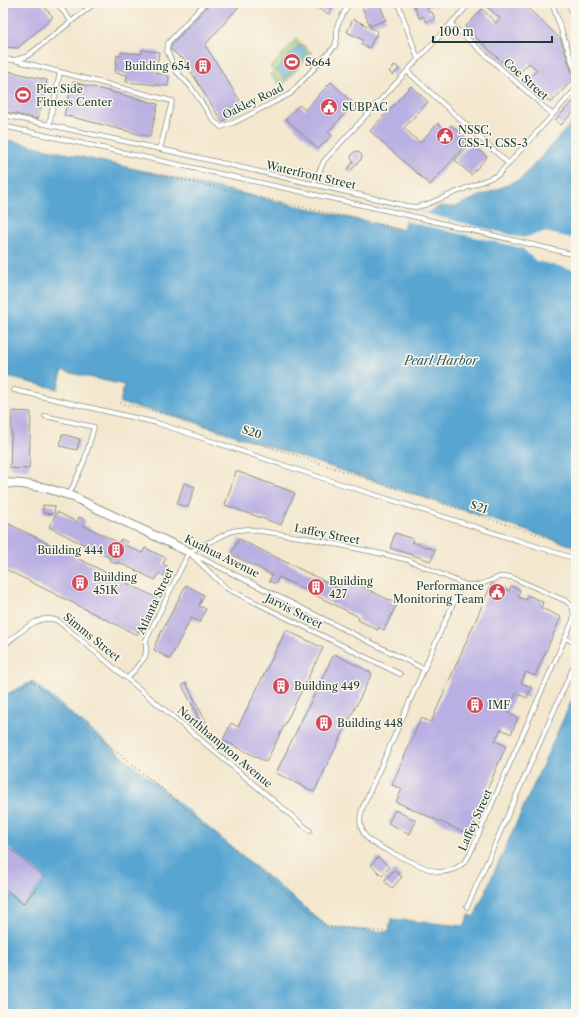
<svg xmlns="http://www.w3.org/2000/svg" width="579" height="1017" viewBox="0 0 579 1017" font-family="'Libre Caslon Text',serif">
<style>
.green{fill:#9fc874;stroke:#5f8254}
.water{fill:#59a5d2;stroke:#3c7183}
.pier{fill:#f3e7ce}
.building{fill:#b9afe2}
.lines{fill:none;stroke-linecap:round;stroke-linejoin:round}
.lane-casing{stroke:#899281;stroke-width:5.5}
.street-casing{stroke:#899281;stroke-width:10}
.path{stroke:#899281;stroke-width:1.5;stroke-dasharray:1 3;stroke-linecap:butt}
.lane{stroke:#fff;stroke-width:4}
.street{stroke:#fff;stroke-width:8}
.labels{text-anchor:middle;stroke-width:3;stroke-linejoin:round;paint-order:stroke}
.poi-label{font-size:11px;fill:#1f3d34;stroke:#fbf7ec;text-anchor:start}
.street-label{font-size:11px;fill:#1f3d34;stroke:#fbf7ec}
.water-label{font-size:12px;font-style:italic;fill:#305c63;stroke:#fbf7ec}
</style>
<rect width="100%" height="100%" fill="#fbf7ec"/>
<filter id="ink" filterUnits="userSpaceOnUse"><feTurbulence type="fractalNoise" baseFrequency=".025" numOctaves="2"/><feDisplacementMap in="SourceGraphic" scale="8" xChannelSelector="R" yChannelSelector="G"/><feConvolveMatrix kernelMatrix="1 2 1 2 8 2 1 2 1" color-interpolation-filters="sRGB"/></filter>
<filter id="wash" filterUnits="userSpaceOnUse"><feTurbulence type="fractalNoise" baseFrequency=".012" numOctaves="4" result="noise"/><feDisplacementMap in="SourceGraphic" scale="16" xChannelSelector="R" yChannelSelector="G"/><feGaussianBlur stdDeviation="0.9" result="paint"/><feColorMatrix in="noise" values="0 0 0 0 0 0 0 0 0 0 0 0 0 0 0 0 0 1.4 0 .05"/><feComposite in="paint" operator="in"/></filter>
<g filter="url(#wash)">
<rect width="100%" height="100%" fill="#f3e7ce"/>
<path class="green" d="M296 39 312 53 282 86 270 75 274 71 270 68Z"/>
<path class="water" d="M299 45 308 53 285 79 276 70Z
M576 118V547L178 417 120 403 124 385 62 371 58 389 3 376V139L403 230 408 209 427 213 441 206 454 207 521 179Z
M32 681 328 927 389 932 391 919 464 926 469 915 474 917 576 691V1014H3V696Z"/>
<path class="pier" d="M408 209 523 238 544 232 576 239V270L536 261 522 248 405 221Z"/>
<g id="blocks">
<path class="building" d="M12 3H41L53 17 18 48 3 47V10Z
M210 3H242L205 45 244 107 222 122 182 57 181 58 169 48Z
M307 3H334L329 14Z
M372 3H379L386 20 370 26 362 7Z
M413 3H447L435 7 434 5 427 8 429 13 432 12 435 19 426 22 423 16 419 18Z
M486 3H522L560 38 574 78 551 103 527 81 537 70 529 63 517 76 465 27 482 9 496 23 500 18 485 5Z
M353 19 378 31 369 48 361 44 363 40 347 32Z
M142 50 159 52 156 73 169 76 168 86 126 82 127 75 115 73 117 55 121 56V52L141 54Z
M395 65 399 69 393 75 389 72Z
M3 70 47 80 38 119 3 111Z
M73 82 158 104 150 137 64 115Z
M331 82 354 104 328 132 332 135 318 149 286 119 299 105 305 110Z
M411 86 428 102 404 128 420 143 438 123 446 131 451 125 469 141 430 185 370 131Z
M576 98V109L561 125 555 120Z
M471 143 487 157 471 175 455 160Z
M356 151 360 153 362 156 361 160 357 163 350 172 347 170 353 162 351 158 352 154Z
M12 411 31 412 29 469 10 468Z
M62 434 80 439 77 450 60 446Z
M236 471 295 493 281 525 225 505Z
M184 483 195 487 188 507 177 504Z
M43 505 55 506 54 514 43 513Z
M57 512 77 522 79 517 85 520 83 525 119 543 121 539 127 542 125 545 142 553 145 548 166 558 163 564 169 567 164 576 159 573 155 580 118 562 117 564 109 560 110 558 49 527Z
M3 521 157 598 137 635 3 568Z
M395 533 413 539 412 542 435 550 431 561 390 548Z
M239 539 340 589 345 578 397 604 384 630 379 627 378 630 358 620 359 617 279 577 276 584 269 581 272 575 231 554Z
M492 583 509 591 511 586 520 590 518 597 526 600 528 595 543 602 541 608 561 617 535 676 526 672 521 683 531 687 527 698 516 693 508 713 518 718 511 734 501 729 495 741 506 746 468 834 396 802 402 789 392 785 421 718 431 722Z
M186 585 204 595 199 606 206 609 200 622 191 618 170 659 154 650 156 645 155 644Z
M286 630 323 648 266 762 223 740 231 723 238 727Z
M334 654 372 673 314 792 276 773Z
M186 683 206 722 202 724 182 685Z
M395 810 416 821 410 834 388 823Z
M3 843 45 878 23 904 3 887Z
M378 857 389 867 382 876 371 865Z
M394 870 402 877 392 888 384 881Z"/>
</g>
</g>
<g filter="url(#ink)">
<use href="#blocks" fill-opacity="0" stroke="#899281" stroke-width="1"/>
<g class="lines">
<g class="lane-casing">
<path id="lane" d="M57 3 71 21
M205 3 168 43 167 51 176 71 191 87 214 121 221 127 233 123 290 94 335 46 337 38V26L349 3
M398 3 418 59
M552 3 576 73
M569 3 576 24
M451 24 553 115
M3 59 14 60 26 57 95 3
M14 60 172 101 160 149
M407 71 509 164
M3 115 183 154 407 206 416 207 425 205 498 175 576 89
M49 125 60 72
M3 126 407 215 576 255
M313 185 324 161 470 3
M14 390 157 423 322 478 576 559
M45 416 94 427 84 462 69 495
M189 552 232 531 247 529 312 539 387 555 408 560 466 585H479L499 577H511L566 601C573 605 575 611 573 620L469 856C462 867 451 872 438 872 426 869 374 846 367 838 360 830 359 819 362 809L462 583
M189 552 424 669
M192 555 226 588 400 674
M565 638 576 643
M3 646C18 635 39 611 58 621L310 831
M128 678 145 657 146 652V640L189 552
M467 907 576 661"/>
</g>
<g class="street-casing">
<path id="street" d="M3 483 22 484 46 488 69 495 189 552"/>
</g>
<path class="path" d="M147 172 404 230
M120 403 178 417 576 547
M3 696 32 681 328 927 390 932 391 919"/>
<use href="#lane" class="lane"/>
<use href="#street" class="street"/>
</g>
</g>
<defs>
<g id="stadium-disc" transform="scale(0.9)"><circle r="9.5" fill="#d1495b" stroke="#fbf7ec"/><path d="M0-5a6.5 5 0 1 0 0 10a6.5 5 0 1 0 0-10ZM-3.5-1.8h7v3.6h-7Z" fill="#fff"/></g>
<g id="building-disc" transform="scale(0.9)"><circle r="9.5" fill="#d1495b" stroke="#fbf7ec"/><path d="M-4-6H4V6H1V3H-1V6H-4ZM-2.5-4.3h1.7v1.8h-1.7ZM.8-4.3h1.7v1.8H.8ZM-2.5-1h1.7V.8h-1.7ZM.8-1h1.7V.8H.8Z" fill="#fff"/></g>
<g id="civic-disc" transform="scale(0.9)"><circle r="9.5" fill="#d1495b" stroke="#fbf7ec"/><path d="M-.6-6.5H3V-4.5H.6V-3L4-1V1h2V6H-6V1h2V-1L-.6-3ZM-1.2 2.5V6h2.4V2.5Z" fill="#fff"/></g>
</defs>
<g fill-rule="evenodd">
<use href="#stadium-disc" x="292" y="62"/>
<use href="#building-disc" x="203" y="66"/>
<use href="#stadium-disc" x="23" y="95"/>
<use href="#civic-disc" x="329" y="107"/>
<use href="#civic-disc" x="445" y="136"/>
<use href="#building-disc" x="116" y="550"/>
<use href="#building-disc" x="80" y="583"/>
<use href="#building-disc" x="316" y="587"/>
<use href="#civic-disc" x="497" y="592"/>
<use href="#building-disc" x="281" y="686"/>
<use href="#building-disc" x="475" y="705"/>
<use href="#building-disc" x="324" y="723"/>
</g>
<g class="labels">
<g class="poi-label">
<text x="305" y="66">S664</text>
<text x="190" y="70" text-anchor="end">Building 654</text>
<text x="36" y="93">Pier Side<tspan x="36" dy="13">Fitness Center</tspan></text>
<text x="342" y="111">SUBPAC</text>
<text x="458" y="134">NSSC,<tspan x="458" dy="13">CSS-1, CSS-3</tspan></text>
<text x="103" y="554" text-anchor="end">Building 444</text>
<text x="93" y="581">Building<tspan x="93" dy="13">451K</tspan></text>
<text x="329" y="585">Building<tspan x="329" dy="13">427</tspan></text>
<text x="484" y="590" text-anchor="end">Performance<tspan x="484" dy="13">Monitoring Team</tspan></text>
<text x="294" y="690">Building 449</text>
<text x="488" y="709">IMF</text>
<text x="337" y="727">Building 448</text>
</g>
<g class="street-label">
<text transform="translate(526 79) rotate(42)" y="4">Coe Street</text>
<text transform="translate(253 101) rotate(-26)" y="4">Oakley Road</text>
<text transform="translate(311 175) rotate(13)" y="4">Waterfront Street</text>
<text transform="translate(252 432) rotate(18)" y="4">S20</text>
<text transform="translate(479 507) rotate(18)" y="4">S21</text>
<text transform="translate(327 534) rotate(11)" y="4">Laffey Street</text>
<text transform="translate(222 556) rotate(26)" y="4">Kuahua Avenue</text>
<text transform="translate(155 601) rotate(-65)" y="4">Atlanta Street</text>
<text transform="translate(294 611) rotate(27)" y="4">Jarvis Street</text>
<text transform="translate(92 637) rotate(39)" y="4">Simms Street</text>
<text transform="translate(225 747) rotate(40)" y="4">Northhampton Avenue</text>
<text transform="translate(475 820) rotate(-66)" y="4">Laffey Street</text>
</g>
<g class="water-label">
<text x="441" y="365">Pearl Harbor</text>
</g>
</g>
<rect width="579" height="1017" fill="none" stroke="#fbf7ec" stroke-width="16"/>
<path d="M433 36v6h119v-6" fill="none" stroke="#1f3d34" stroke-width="2"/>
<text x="439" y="36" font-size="12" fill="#1f3d34" stroke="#fbf7ec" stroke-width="3" paint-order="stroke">100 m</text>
</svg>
